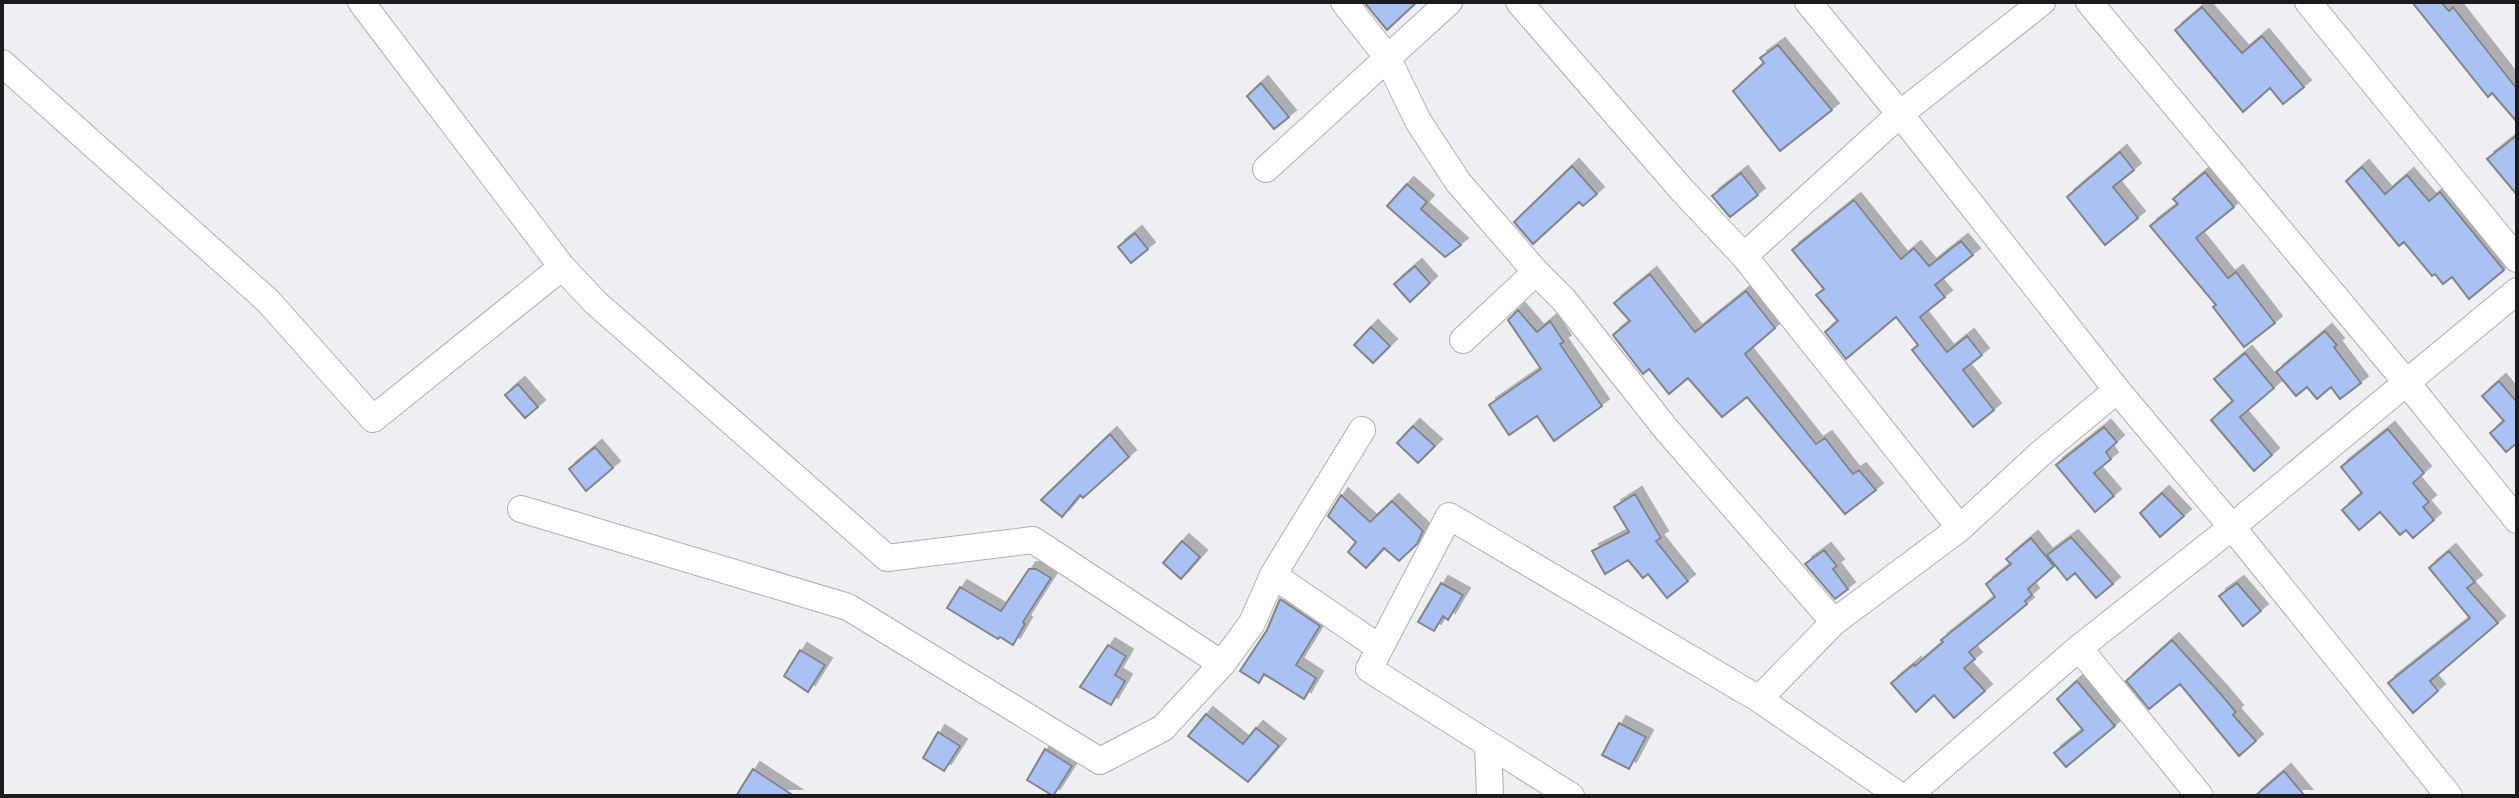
<svg xmlns="http://www.w3.org/2000/svg" width="2519" height="798" viewBox="0 0 2519 798" font-family="'Varela Round',sans-serif">
<style>
.building{fill:#a9c1f3;stroke:#838588;stroke-width:2;filter:url(#shadow)}
.lines{fill:none;stroke-linecap:round;stroke-linejoin:round}
.minor-casing{stroke:#aeb0b4;stroke-width:28}
.minor{stroke:#fff;stroke-width:26}
</style>
<defs>
<filter id="shadow"><feDropShadow dx="7" dy="-7" stdDeviation="0" flood-color="#0004"/></filter>
</defs>
<rect width="100%" height="100%" fill="#edeff3"/>
<path class="building" d="M1364 2H1417L1387 30Z
M2412 2H2441L2449 11 2453 7 2517 89V122L2492 93 2488 97Z
M2202 7 2242 53 2262 36 2304 87 2283 104 2270 88 2243 112 2175 30Z
M1778 45 1832 110 1780 151 1733 91 1764 63 1760 58Z
M1261 83 1289 117 1274 129 1247 96Z
M2517 135V195L2487 159Z
M2120 152 2134 170 2113 187 2138 218 2105 245 2067 197Z
M1572 166 1597 194 1583 206 1579 202 1533 244 1514 222Z
M2362 167 2385 194 2407 175 2429 201 2440 192 2504 270 2469 299 2452 277 2443 284 2435 274 2432 276 2404 242 2399 246 2346 181Z
M2205 172 2234 207 2196 238 2228 278 2236 272 2275 323 2244 347 2213 307 2216 305 2150 226 2178 204 2173 199Z
M1741 173 1758 195 1730 217 1712 196Z
M1407 184 1427 202 1421 209 1461 245 1445 257 1387 206Z
M1854 200 1901 259 1914 248 1929 266 1961 241 1973 255 1935 285 1945 297 1920 317 1947 352 1967 336 1982 355 1963 370 1994 410 1973 427 1912 350 1918 345 1896 317 1846 359 1825 332 1838 321 1816 295 1824 289 1792 250Z
M1135 233 1148 249 1131 263 1118 247Z
M1415 266 1430 283 1410 302 1394 284Z
M1650 274 1695 332 1746 291 1775 328 1745 354 1816 444 1825 438 1853 474 1859 470 1876 490 1845 514 1747 397 1722 417 1688 378 1669 394 1649 369 1643 374 1613 335 1630 321 1614 303Z
M1518 310 1537 332 1550 321 1564 342 1560 344 1602 406 1554 441 1537 416 1509 435 1489 405 1541 369 1508 320Z
M1371 327 1390 346 1373 363 1354 345Z
M2325 331 2337 345 2334 347 2361 383 2340 399 2331 387 2317 399 2307 387 2296 396 2276 372Z
M2245 353 2274 388 2240 417 2272 455 2254 471 2211 420 2233 401 2214 379Z
M2499 381 2517 402V443L2506 452 2490 433 2504 421 2482 396Z
M518 384 538 407 525 418 505 395Z
M1413 426 1435 446 1418 463 1397 443Z
M2104 427 2117 442 2106 452 2111 459 2094 473 2114 496 2095 512 2056 465Z
M2388 429 2424 473 2413 483 2429 502 2423 507 2434 520 2413 538 2406 530 2400 535 2380 512 2359 530 2342 510 2362 493 2341 467Z
M1110 434 1129 457 1083 498 1080 495 1062 517 1041 500Z
M595 447 613 468 586 491 569 469Z
M2162 493 2184 516 2160 537 2140 513Z
M1635 494 1661 538 1656 541 1688 581 1667 598 1648 574 1643 578 1628 560 1605 574 1592 551 1629 532 1614 507Z
M1341 495 1370 522 1392 501 1423 531 1417 544 1399 561 1384 548 1366 568 1348 552 1356 542 1328 516Z
M2071 537 2113 584 2096 598 2075 573 2067 580 2047 555Z
M2031 538 2054 566 2028 589 2032 595 2025 601 2027 604 1969 652 1975 659 1964 668 1985 691 1954 718 1934 695 1916 712 1891 683 1914 664 1915 666 1943 642 1941 640 1995 597 1986 584 2011 564 2006 559Z
M1182 541 1200 557 1181 579 1163 563Z
M1824 550 1837 566 1833 569 1848 589 1835 599 1805 564Z
M2449 551 2475 582 2467 588 2498 623 2430 681 2438 691 2413 713 2388 683 2470 618 2429 568Z
M1029 569H1036L1051 578 1023 622 1025 624 1013 645 1000 637 998 639 947 608 960 587 1001 611Z
M1441 583 1463 595 1448 620 1443 616 1434 631 1418 622Z
M2237 583 2261 611 2243 626 2219 596Z
M1280 599 1320 626 1296 665 1316 678 1304 699 1264 674 1259 683 1240 671 1267 630Z
M2172 640 2220 693 2236 712 2233 715 2256 741 2239 756 2180 684 2149 709 2126 681Z
M1108 645 1126 656 1115 675 1125 681 1111 705 1080 687Z
M800 650 825 665 808 692 784 676Z
M2077 681 2115 726 2066 767 2054 753 2083 730 2057 699Z
M1206 714 1243 744 1256 728 1279 746 1248 782 1188 736Z
M1619 723 1646 737 1629 769 1602 755Z
M938 732 960 746 944 771 923 758Z
M1045 749 1072 766 1053 796 1027 780Z
M753 769 794 796H736Z
M2284 771 2305 796H2255Z"/>
<g class="lines">
<g class="minor-casing">
<path id="minor" d="M361 2 562 267 596 303 887 558 1033 540 1222 664
M1344 2 1387 57 1418 121 1458 182 1536 272 1564 300 1666 429 1834 622
M1519 2 1682 190 1744 256 1960 528
M1808 2 1900 114 2117 390 2232 527 2449 796
M2089 2 2407 383 2517 520
M2308 2 2517 259
M2 63 268 301 373 419 562 267
M1266 169 1449 2
M1744 256 1900 114 2042 2
M1463 340 1536 272
M521 509 848 607 1100 761 1163 728 1222 664 1252 623 1273 575 1380 648
M1273 575 1362 430
M2079 648 2200 796
M1759 699 1834 622 1960 528 2040 454 2117 390
M1488 744 1490 796
M1571 796 1369 669 1449 516 1759 699 1900 796
M1908 796 2079 648 2232 527 2517 291"/>
</g>
<use href="#minor" class="minor"/>
</g>
<rect width="2519" height="798" fill="none" stroke="#1b1b1d" stroke-width="8"/>
</svg>
